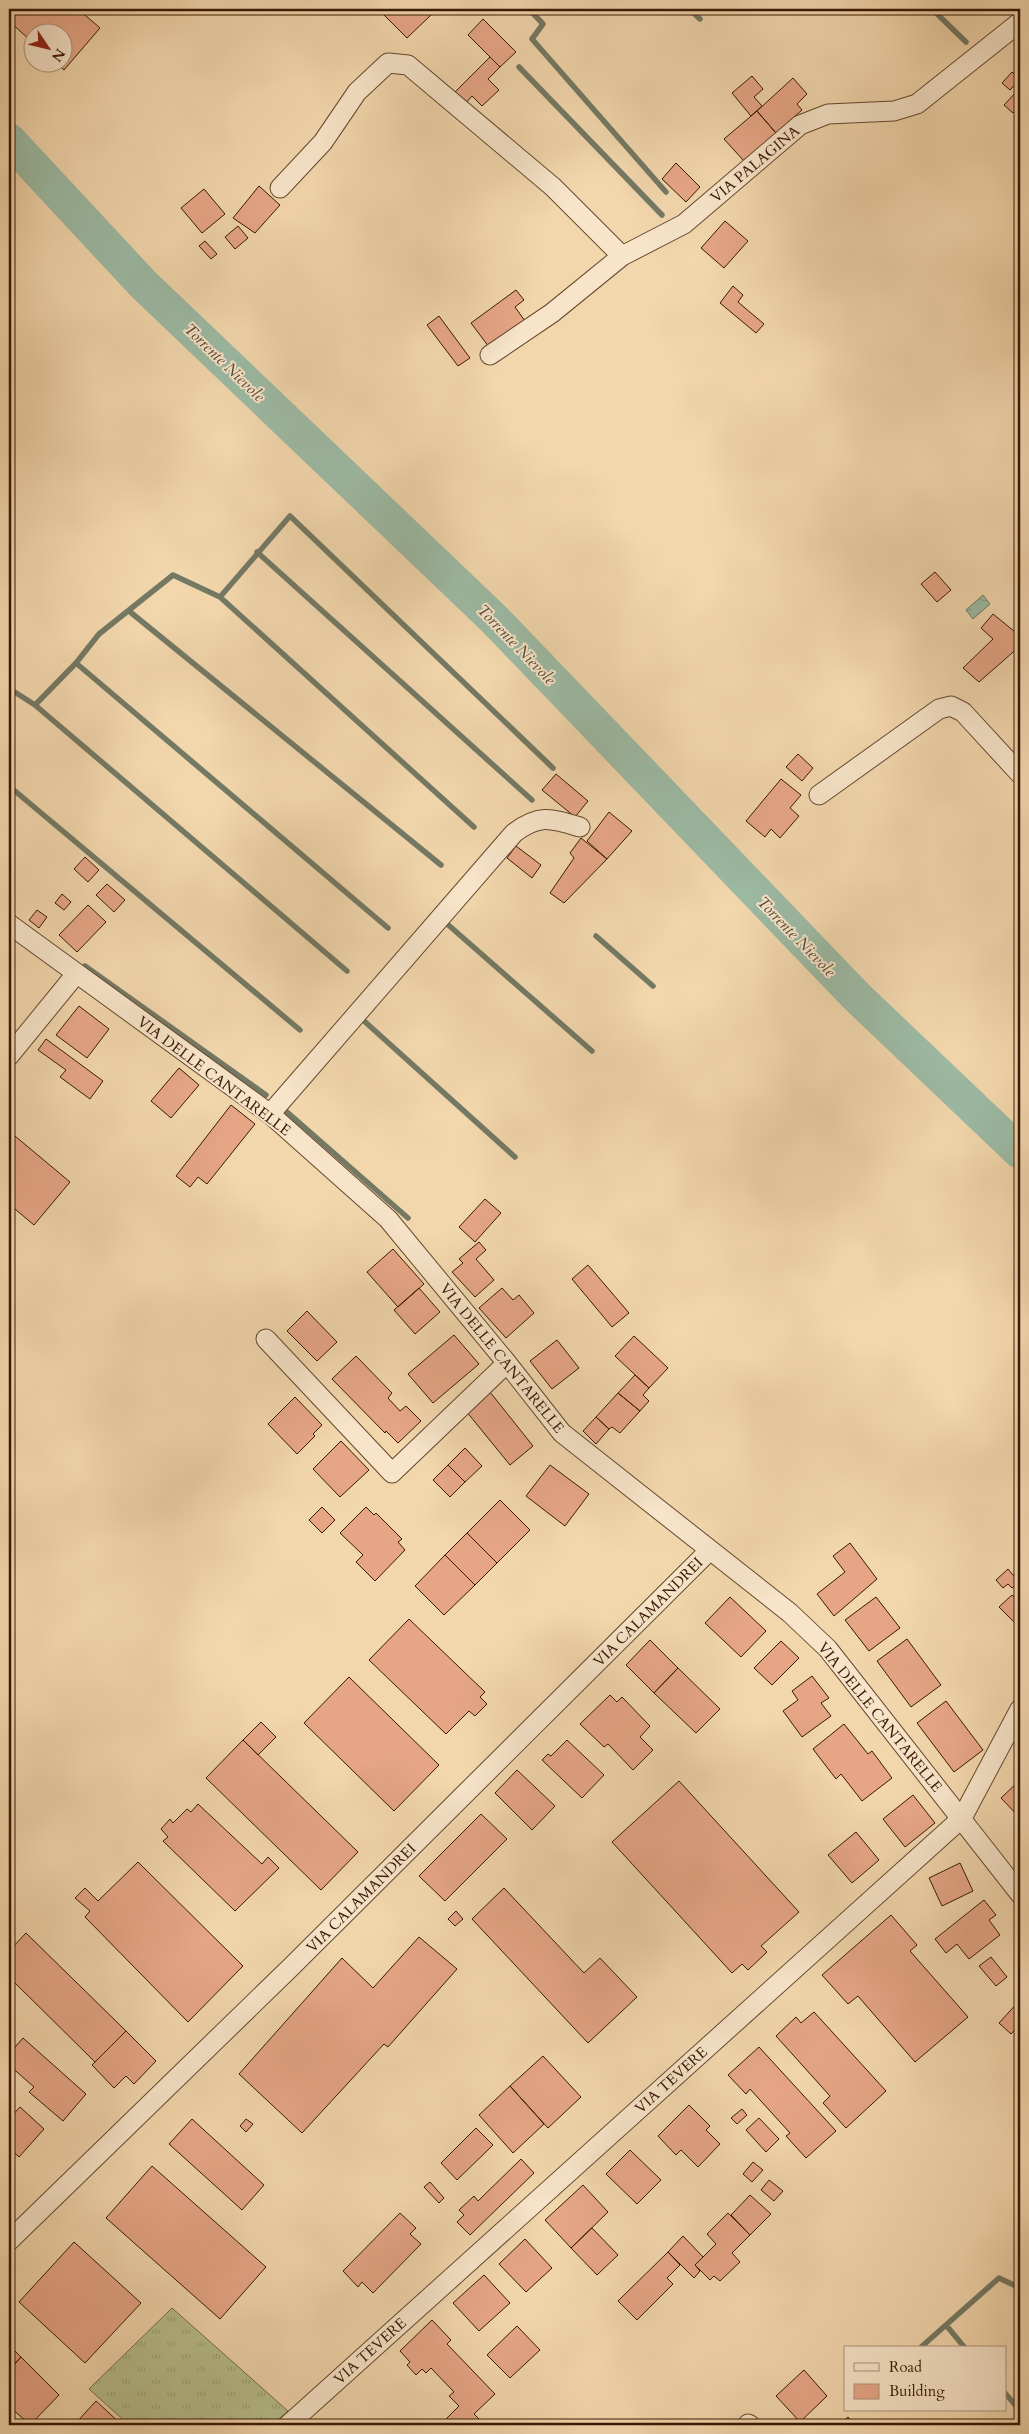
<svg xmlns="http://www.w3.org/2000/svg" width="1029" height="2434" viewBox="0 0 1029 2434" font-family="Cardo,serif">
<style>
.grass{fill:url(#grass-tufts);stroke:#786b48}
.water{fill:url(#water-ripples);stroke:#747964}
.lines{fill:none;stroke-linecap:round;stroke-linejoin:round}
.stream{stroke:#747964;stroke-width:5.5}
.river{stroke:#9cbaa4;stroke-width:34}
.building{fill:#e6a686;stroke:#381804}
.minor-casing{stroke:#66482e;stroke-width:21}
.minor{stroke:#f7e4c9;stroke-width:19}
.labels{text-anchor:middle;stroke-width:4;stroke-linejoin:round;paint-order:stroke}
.street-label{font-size:15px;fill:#381804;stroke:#f7e4c9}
.water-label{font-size:16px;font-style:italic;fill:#564934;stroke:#f7e4c9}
</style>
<defs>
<pattern id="grass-tufts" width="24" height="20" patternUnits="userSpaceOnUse" patternTransform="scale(1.25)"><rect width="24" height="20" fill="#b7be8c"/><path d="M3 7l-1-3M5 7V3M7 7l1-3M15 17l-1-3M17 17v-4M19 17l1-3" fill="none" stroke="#9ea377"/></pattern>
<pattern id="water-ripples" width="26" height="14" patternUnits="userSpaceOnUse" patternTransform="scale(1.25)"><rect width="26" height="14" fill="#9cbaa4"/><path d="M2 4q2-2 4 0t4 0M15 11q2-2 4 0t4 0" fill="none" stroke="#879f8c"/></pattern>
</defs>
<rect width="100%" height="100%" fill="#f2d6ac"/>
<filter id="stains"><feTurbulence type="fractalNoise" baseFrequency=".004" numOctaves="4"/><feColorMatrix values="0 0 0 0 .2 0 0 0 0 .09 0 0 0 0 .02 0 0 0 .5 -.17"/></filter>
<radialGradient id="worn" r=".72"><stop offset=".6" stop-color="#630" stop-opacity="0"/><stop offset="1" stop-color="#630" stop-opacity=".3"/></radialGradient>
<path class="grass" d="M172 2308 288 2411 272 2425H129L89 2389Z"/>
<path class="water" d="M983 595 990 604 973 619 966 610Z"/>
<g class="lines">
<path class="stream" d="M529 9 543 24 532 39 666 192
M689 9 700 19
M932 9 966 42
M519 67 662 215
M257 552 532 800
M220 597 474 827
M129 611 441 865
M76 663 388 928
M9 691 10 689 35 705 76 663 99 634 173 575 220 597 290 516 553 768
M35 705 347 971
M9 786 300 1030
M445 922 592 1051
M596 936 653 986
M85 966 266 1095
M363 1020 515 1157
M287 1112 408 1218
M946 2325 965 2348
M920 2348 999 2278 1020 2288
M1005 2393 1017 2407"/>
<path class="river" d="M9 140 143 284 495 620 856 996 1020 1152"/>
</g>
<path class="building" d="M9 9H78L100 28 64 70 56 62H62V32H32V42L9 21Z
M378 9H426L431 15 407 38Z
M483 19 516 52 500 67 468 35Z
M490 57 500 67 488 79 499 90 482 106 472 96 465 104 454 93Z
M1012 72 1020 79 1010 90 1002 83Z
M752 76 763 89 754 97 762 106 751 116 732 93Z
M793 78 807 94 797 104 802 110 776 133 757 111Z
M1020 88V105L1013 113 1004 105Z
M757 111 776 133 744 161 724 139Z
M676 163 700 187 686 202 662 179Z
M259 186 280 205 255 233 233 218Z
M204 189 225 214 202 233 181 208Z
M725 221 748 241 724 268 701 248Z
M238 226 248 238 235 249 225 237Z
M205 241 217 254 211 259 199 246Z
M733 286 743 295 738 302 764 324 756 333 720 303Z
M516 290 524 300 515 307 525 321 489 347 471 323Z
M439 316 470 358 458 366 427 325Z
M935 572 951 590 937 602 921 584Z
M993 614 1020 636V646L979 682 963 668 993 639 981 628Z
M798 754 813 768 802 781 786 767Z
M556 774 588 801 575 817 542 790Z
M781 779 801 795 790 808 799 816 780 838 771 829 765 837 746 821Z
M609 812 632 831 607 859 587 841Z
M581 838 607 859 564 903 550 893 574 858 570 853Z
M516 846 541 865 532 878 507 858Z
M85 857 99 870 88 882 74 869Z
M107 884 125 900 114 912 96 895Z
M62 894 71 902 64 910 55 903Z
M88 905 106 922 77 952 59 935Z
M37 910 47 917 39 928 29 920Z
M79 1006 109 1029 87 1058 56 1035Z
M46 1039 103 1081 90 1099 60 1077 66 1070 38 1050Z
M179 1068 199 1085 171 1118 151 1101Z
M231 1105 255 1124 207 1184 198 1177 190 1187 176 1176Z
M9 1131 70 1182 34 1225 9 1204Z
M485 1199 501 1213 475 1242 459 1227Z
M479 1242 486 1250 476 1259 494 1280 475 1297 452 1272 463 1263 459 1259Z
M393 1249 424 1284 398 1307 367 1272Z
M588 1265 629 1313 612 1327 572 1279Z
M419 1288 440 1312 415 1334 394 1310Z
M502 1288 513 1300 519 1295 534 1313 506 1338 479 1308Z
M307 1311 337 1342 317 1361 287 1331Z
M454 1335 479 1364 433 1403 408 1374Z
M634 1336 668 1368 649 1388 615 1356Z
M557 1340 579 1368 552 1389 530 1361Z
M356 1356 392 1393 388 1398 400 1411 406 1406 421 1421 398 1443 386 1431 385 1433 332 1379Z
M635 1375 649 1388 643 1395 649 1401 640 1411 618 1393Z
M490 1392 533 1446 510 1465 466 1411Z
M618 1393 640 1411 620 1433 612 1427 609 1429 596 1417Z
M295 1397 322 1425 313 1434 315 1436 297 1454 268 1424Z
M596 1417 609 1429 596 1444 583 1431Z
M341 1441 369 1470 340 1497 313 1469Z
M465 1448 482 1466 465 1482 448 1465Z
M448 1465 465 1482 450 1497 433 1480Z
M550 1465 589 1494 565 1526 526 1496Z
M500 1500 530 1530 497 1563 467 1533Z
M322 1507 335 1520 322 1533 309 1520Z
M366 1507 374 1515 376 1513 402 1539 398 1542 405 1550 375 1581 356 1562 363 1555 340 1533Z
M467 1533 497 1563 475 1585 445 1555Z
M850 1543 877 1579 834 1616 817 1594 845 1572 833 1556Z
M445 1555 475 1585 444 1615 415 1586Z
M1008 1569 1019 1582 1012 1588 1008 1584 1003 1588 996 1580Z
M1012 1595 1020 1604V1628L999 1607Z
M730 1597 766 1631 741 1657 705 1623Z
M876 1597 900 1628 869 1651 845 1620Z
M409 1619 485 1692 480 1697 487 1704 475 1716 469 1711 446 1734 369 1660Z
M907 1639 941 1685 911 1707 877 1661Z
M650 1640 678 1668 654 1693 626 1665Z
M781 1641 799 1658 772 1685 754 1668Z
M678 1668 720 1709 696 1733 654 1693Z
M812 1676 829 1698 821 1703 831 1716 802 1737 783 1711 798 1700 792 1691Z
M349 1677 439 1765 394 1811 304 1723Z
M610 1695 617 1702 622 1697 650 1726 640 1737 653 1750 633 1770 608 1744 604 1747 580 1724Z
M946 1701 983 1750 954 1772 917 1723Z
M261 1722 276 1737 258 1755 243 1740Z
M844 1724 868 1754 872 1751 892 1778 862 1801 841 1774 836 1779 813 1749Z
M243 1740 358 1852 321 1890 206 1778Z
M567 1740 604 1775 582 1798 542 1760 548 1754 551 1756Z
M517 1770 555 1806 532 1830 495 1793Z
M1020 1780V1818L1001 1798Z
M679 1781 799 1912 761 1946 767 1952 748 1970 742 1964 732 1973 612 1842Z
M913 1795 935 1823 905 1847 883 1819Z
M198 1804 262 1864 268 1857 279 1868 235 1911 163 1841 168 1837 161 1829 170 1819 173 1823 187 1809 191 1812Z
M481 1814 507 1839 445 1901 419 1876Z
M856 1832 879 1860 852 1883 828 1855Z
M138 1862 243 1966 188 2022 85 1917 90 1911 75 1898 85 1888 98 1901Z
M960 1863 973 1891 942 1906 929 1878Z
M504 1888 584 1973 600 1958 637 1997 588 2043 472 1919Z
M984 1900 996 1915 989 1920 1000 1935 969 1959 957 1944 946 1953 935 1939Z
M456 1911 463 1919 455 1926 448 1919Z
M891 1915 917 1945 910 1951 968 2017 915 2062 858 1996 848 2004 822 1975Z
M26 1933 126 2031 95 2062 9 1977V1951Z
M419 1937 457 1969 388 2047 384 2044 302 2133 239 2074 342 1958 373 1988Z
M991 1957 1007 1977 996 1986 979 1966Z
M1020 2000V2024L1011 2034 999 2023Z
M814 2012 886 2091 846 2128 823 2103 830 2096 776 2036 796 2017 801 2023Z
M126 2031 156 2061 134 2084 126 2076 114 2088 92 2065Z
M23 2038 86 2094 63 2121 29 2092 34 2087 9 2065V2054Z
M759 2047 836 2131 806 2158 786 2136 790 2133 750 2089 746 2094 728 2075Z
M543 2056 581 2097 548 2128 510 2086Z
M510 2086 544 2124 513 2153 479 2115Z
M689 2105 710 2126 706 2130 720 2144 698 2167 681 2150 676 2155 658 2136Z
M20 2107 44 2129 19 2157 9 2148V2119Z
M742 2109 747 2115 737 2124 731 2118Z
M759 2118 779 2139 766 2152 746 2130Z
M192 2119 264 2185 242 2210 169 2144Z
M246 2119 253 2124 246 2132 240 2126Z
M476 2128 493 2145 457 2180 441 2163Z
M630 2150 661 2180 637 2204 606 2174Z
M521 2159 534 2173 470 2235 457 2222 464 2215 459 2210 474 2196 478 2201Z
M753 2162 763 2170 752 2182 743 2174Z
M152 2166 266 2267 220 2319 106 2218Z
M769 2180 783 2191 774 2201 761 2190Z
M430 2182 444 2198 439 2203 424 2187Z
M583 2185 608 2212 571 2248 545 2220Z
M750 2195 771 2214 750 2235 731 2215Z
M400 2213 416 2228 410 2234 421 2244 373 2293 362 2282 358 2287 343 2271Z
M728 2213 750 2235 732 2253 740 2262 720 2281 714 2276 710 2280 695 2265 716 2244 707 2234Z
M592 2228 618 2255 597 2275 571 2248Z
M683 2236 703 2257 695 2265 700 2271 694 2278 668 2252Z
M525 2239 552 2268 526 2292 499 2264Z
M74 2242 141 2303 85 2363 19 2302Z
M668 2252 680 2265 667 2278 673 2284 637 2320 618 2301Z
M484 2275 510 2303 479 2331 453 2303Z
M432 2320 451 2340 447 2344 495 2394 474 2414 480 2420 475 2425H440L459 2406 449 2396 454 2392 431 2368 426 2373 422 2369 416 2375 407 2365 410 2362 400 2351Z
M517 2326 540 2350 510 2378 487 2355Z
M9 2345 21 2357 9 2370Z
M21 2357 59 2395 30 2425 9 2406V2370Z
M804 2370 827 2396 800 2422 776 2396Z
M96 2401 122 2425H74Z
M848 2417 856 2425H839Z"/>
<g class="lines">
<g class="minor-casing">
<path id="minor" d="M280 188 323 142 357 92 388 63 408 65 553 187 622 256
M490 355 552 313 622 256 684 224 800 125 828 114 894 111 917 104 1020 22
M819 795 939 709 951 706 963 712 1020 774
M9 924 270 1114 388 1219 507 1363 562 1433 790 1613 828 1649 1020 1894
M9 1056 76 974
M270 1114 514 833C539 814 550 818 580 827
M266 1339 392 1473 507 1363
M9 2241 290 1968 709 1551
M748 2424 750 2425
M288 2425 962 1818 1020 1709"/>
</g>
<use href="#minor" class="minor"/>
</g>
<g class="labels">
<g class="street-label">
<text transform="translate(755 164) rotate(-40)" y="5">VIA PALAGINA</text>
<text transform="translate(214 1076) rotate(37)" y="5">VIA DELLE CANTARELLE</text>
<text transform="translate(502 1358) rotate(51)" y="5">VIA DELLE CANTARELLE</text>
<text transform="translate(648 1612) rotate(-45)" y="5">VIA CALAMANDREI</text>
<text transform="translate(880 1717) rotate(51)" y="5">VIA DELLE CANTARELLE</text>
<text transform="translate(361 1898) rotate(-45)" y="5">VIA CALAMANDREI</text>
<text transform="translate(671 2080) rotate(-42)" y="5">VIA TEVERE</text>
<text transform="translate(370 2351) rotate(-42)" y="5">VIA TEVERE</text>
</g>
<g class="water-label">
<text transform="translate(225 362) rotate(44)" y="6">Torrente Nievole</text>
<text transform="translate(517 644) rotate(46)" y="6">Torrente Nievole</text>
<text transform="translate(797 936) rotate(46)" y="6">Torrente Nievole</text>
</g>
</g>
<rect width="1029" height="2434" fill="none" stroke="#f2d6ac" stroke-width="30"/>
<rect x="10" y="10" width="1009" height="2414" fill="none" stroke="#381804" stroke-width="2.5"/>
<rect x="15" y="15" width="999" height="2404" fill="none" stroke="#381804"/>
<rect x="844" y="2346" width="162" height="65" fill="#f7e4c9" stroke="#ab927a"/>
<rect x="854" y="2363" width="25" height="8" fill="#f7e4c9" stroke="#ab927a"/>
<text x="889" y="2372" font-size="15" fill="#381804">Road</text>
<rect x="854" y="2384" width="25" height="15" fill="#e6a686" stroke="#ab927a"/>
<text x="889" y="2396" font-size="15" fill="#381804">Building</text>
<g transform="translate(48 48) rotate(125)"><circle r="24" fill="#f7e4c9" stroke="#ab927a"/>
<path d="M0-4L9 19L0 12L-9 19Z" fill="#8f2418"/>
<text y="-8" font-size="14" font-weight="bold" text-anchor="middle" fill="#381804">N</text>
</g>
<rect width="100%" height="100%" filter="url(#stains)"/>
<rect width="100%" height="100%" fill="url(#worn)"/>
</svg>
